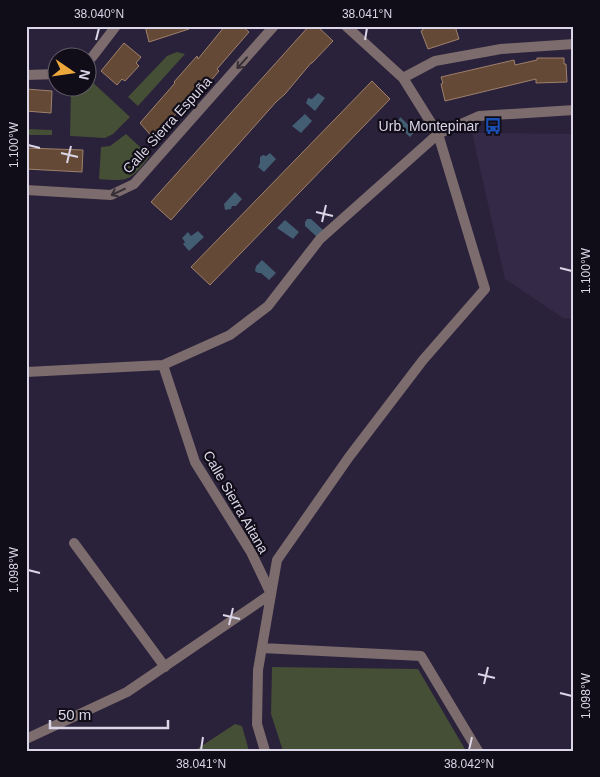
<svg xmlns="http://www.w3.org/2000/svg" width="600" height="777" viewBox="0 0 600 777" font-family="Helvetica,sans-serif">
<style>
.built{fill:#342a48}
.green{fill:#444f35}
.water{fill:#435e72}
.building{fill:#634936;stroke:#9e816c}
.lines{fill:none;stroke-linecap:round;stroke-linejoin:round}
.street{stroke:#7c6c6d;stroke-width:10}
.oneway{stroke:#362e36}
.ticks{fill:none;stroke:#dbd6e7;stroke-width:2}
.labels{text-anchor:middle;stroke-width:4.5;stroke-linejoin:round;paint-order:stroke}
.street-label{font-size:14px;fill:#dbd6e7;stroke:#110d18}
.poi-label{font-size:14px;fill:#dbd6e7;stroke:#110d18;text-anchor:end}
.neatline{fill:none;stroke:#dbd6e7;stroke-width:2}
.ticks-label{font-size:12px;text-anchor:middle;fill:#dbd6e7}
</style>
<rect width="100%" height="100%" fill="#2a213a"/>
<path class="built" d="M472 133 574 134V319L563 318 505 279Z"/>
<path class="green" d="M177 52 185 54 138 106 128 97 167 56Z
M88 78 130 117 113 134 105 138 70 136 71 88H88Z
M26 129 52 130V135H26Z
M126 134 150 156C131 180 130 182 99 179L101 147 110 146Z
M272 667 418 669 466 751H283L271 714Z
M235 724 242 726 249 751H194Z"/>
<path class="water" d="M318 93 325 98 315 111 306 103 308 98 312 99Z
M305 114 312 121 301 133 292 126Z
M400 117 415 131 410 137 397 125Z
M270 153 276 159 264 172 258 167 260 163V157L263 155 266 156Z
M235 192 242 199 236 206H232L231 209 225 210 224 204Z
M307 219H311L323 230 317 237 305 226V222Z
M285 220 299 232 293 239 277 228Z
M198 231 204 237 189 251 183 244 185 242 182 238 188 232 191 236Z
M262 260 276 273 269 280 261 273H258L255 271 256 266Z"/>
<path class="building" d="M145 26H189V29L149 42Z
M225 26H242L249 32 217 69 219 71 193 102 189 99 154 139 140 123 175 83 174 82 197 56 198 59Z
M309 26H317L333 41 312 63H311L285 94 276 102 171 220 151 202Z
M422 26H455L459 39 428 49 421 31 423 30Z
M124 43 141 57 136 63 139 66 125 81 122 79 117 85 101 71Z
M537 58H564V64H566L567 82 536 83V79L445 101 441 84 443 83 441 77 514 60 515 65 537 60Z
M372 81 390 99 210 285 191 267Z
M26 89 52 91 51 113 26 111Z
M26 148 83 150 82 172 26 169Z"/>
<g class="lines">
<path class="street" d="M88 61 93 56 116 26
M26 75 58 74
M403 78 435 61 501 49 574 44
M26 190 111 195 134 184 274 26
M26 372 163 365 230 335 268 306 320 239 438 134 479 116 574 110
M74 543 165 667
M262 648 421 656 478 751
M26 739 127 692 271 594 251 552 195 462 163 365
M265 751 257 724 258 670 277 560 349 457 423 360 485 289 438 134 403 78 346 26"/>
</g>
<defs><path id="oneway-shaft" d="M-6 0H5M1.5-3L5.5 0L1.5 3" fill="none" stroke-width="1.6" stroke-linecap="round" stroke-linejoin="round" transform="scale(1.25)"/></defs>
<g class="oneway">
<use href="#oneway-shaft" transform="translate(242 63) rotate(132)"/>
<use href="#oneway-shaft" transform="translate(118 192) rotate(155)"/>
</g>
<path class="ticks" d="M96 40 99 28M365 40 367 28M28 145 40 148M61 153 78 157M67 163 71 146M316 212 333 216M322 222 326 205M560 268 572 271M28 570 40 573M223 615 240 619M229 625 233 608M478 674 495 678M484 684 488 667M560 693 572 696M201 750 203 737M469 750 472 737"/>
<defs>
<g id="bus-bare" transform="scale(1.35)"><path d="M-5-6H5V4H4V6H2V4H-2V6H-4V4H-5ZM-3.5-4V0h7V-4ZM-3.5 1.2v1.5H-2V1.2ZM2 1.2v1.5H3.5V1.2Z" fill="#1a4fb4" stroke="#110d18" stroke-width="2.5" paint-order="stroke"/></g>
</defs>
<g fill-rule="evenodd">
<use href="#bus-bare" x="493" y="126"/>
</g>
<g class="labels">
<g class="street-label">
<text transform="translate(167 125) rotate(-48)" y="5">Calle Sierra Espuña</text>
<text transform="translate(236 502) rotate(60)" y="5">Calle Sierra Aitana</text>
</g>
<g class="poi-label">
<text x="479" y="131">Urb. Montepinar</text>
</g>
</g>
<rect width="600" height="777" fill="none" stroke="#110d18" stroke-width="55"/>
<g transform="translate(72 72) rotate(103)"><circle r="24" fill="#110d18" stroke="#625d6b"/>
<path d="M0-4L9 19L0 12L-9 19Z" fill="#eda83b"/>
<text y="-8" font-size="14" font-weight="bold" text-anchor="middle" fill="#dbd6e7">N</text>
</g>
<path d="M50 720v8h118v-8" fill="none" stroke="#dbd6e7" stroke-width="2.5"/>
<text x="58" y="720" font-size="15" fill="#dbd6e7" stroke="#110d18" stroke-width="4" paint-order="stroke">50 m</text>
<rect x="28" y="28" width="544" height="722" class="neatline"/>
<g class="ticks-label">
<text x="99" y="18">38.040°N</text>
<text x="367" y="18">38.041°N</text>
<text transform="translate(14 145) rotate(-90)" y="4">1.100°W</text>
<text transform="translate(586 271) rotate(-90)" y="4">1.100°W</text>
<text transform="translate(14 570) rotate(-90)" y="4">1.098°W</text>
<text transform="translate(586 696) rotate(-90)" y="4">1.098°W</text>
<text x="201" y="768">38.041°N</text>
<text x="469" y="768">38.042°N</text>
</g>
</svg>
